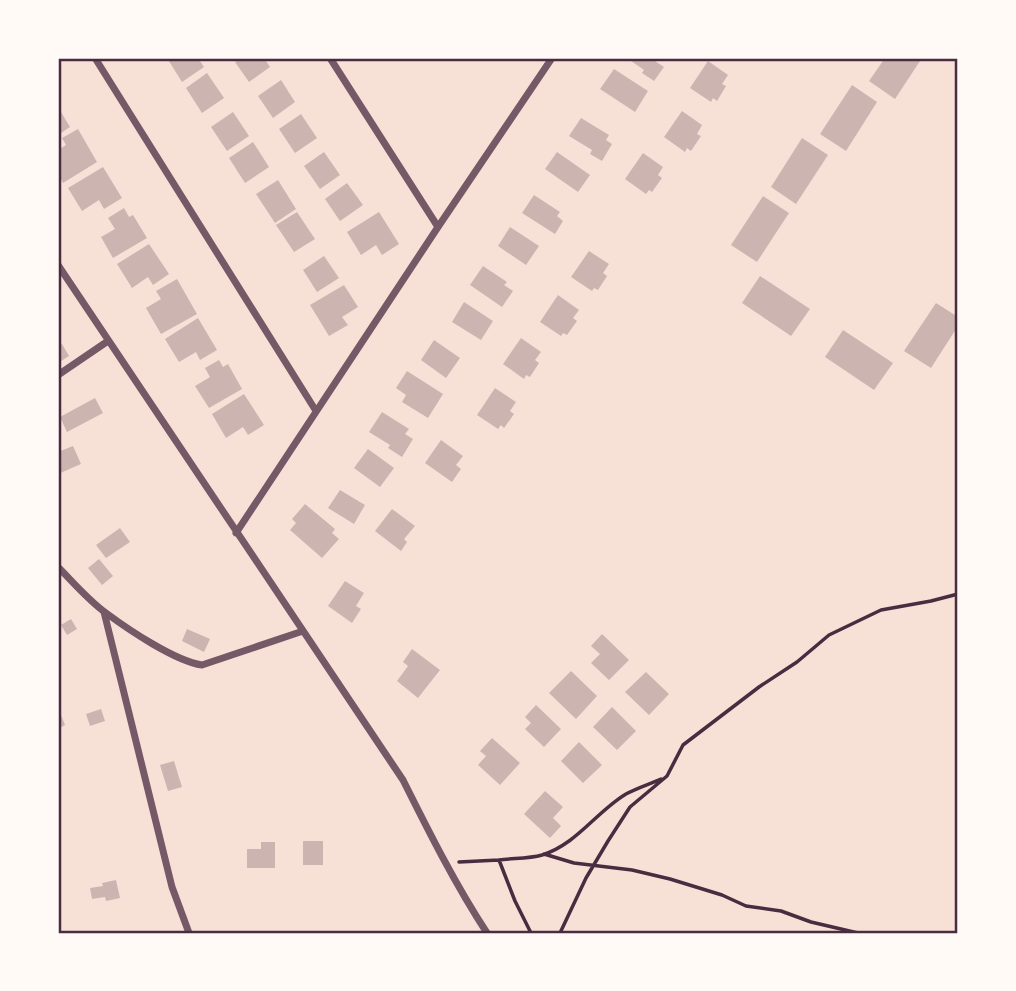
<svg xmlns="http://www.w3.org/2000/svg" width="1016" height="991" viewBox="0 0 1016 991" font-family="'DejaVu Sans',sans-serif">
<style>
.building{fill:#ccb4b1}
.lines{fill:none;stroke-linecap:round;stroke-linejoin:round}
.path{stroke:#4a2c40;stroke-width:3.5}
.minor{stroke:#755966;stroke-width:7}
.neatline{fill:none;stroke:#4a2c40;stroke-width:2.5}
</style>
<rect width="100%" height="100%" fill="#f7e1d7"/>
<path class="building" d="M167 58H198L204 67 182 82Z
M242 58H264L270 67 249 82 235 62Z
M627 58H658L655 61 664 67 654 81 642 73 644 70Z
M885 58H922L895 99 869 81Z
M708 61 728 75 722 84 726 86 717 101 713 98 711 102 690 88Z
M614 69 648 91 635 112 600 89Z
M207 73 224 98 202 113 186 88Z
M281 80 295 102 273 118 258 96Z
M852 85 877 102 846 151 820 134Z
M58 107 70 127 58 135Z
M682 111 702 125 697 134 701 136 691 151 687 148 685 152 664 137Z
M233 112 249 136 227 151 211 127Z
M301 114 317 138 295 153 279 129Z
M581 118 609 135 606 140 612 144 602 161 590 154 592 150 569 136Z
M78 129 97 162 63 183 58 174V150L66 145 62 138Z
M802 138 828 155 796 204 771 187Z
M253 142 269 167 245 183 229 158Z
M324 152 340 175 320 189 304 166Z
M557 152 590 175 578 192 545 169Z
M643 153 663 167 658 175 662 178 652 192 649 190 646 194 625 179Z
M103 167 122 198 104 209 99 200 82 211 68 188Z
M278 180 296 209 275 223 256 194Z
M347 183 363 205 340 221 325 199Z
M534 195 560 212 557 216 563 221 555 234 522 213Z
M763 196 789 213 757 262 731 245Z
M124 208 129 217 133 215 147 238 113 258 101 237 115 229 108 218Z
M297 212 315 239 294 252 276 225Z
M379 212 399 244 382 255 376 245 361 255 347 232Z
M510 227 539 246 526 265 498 246Z
M149 244 169 274 153 285 148 277 132 288 117 264Z
M589 251 609 264 603 273 607 276 598 290 594 288 592 291 571 277Z
M324 256 339 278 317 292 303 270Z
M483 266 507 282 504 285 513 291 502 307 470 285Z
M760 276 810 309 791 336 742 303Z
M177 279 197 314 161 334 146 308 161 299 156 291Z
M344 285 358 307 342 317 348 325 329 336 310 305Z
M558 295 579 310 573 318 577 321 567 335 563 333 561 336 540 322Z
M464 302 493 321 481 340 452 322Z
M936 303 958 317V326L931 368 904 351Z
M198 318 217 350 200 360 196 352 179 362 165 339Z
M843 330 893 363 874 390 825 357Z
M521 338 541 352 535 360 539 363 530 377 526 375 524 379 503 364Z
M434 340 460 358 446 378 421 360Z
M62 344 69 356 58 363V347Z
M219 360 223 367 228 364 242 389 209 408 195 386 210 377 205 368Z
M407 371 443 394 428 418 402 402 406 395 396 388Z
M495 388 516 402 510 411 514 414 504 428 501 425 498 429 477 415Z
M244 394 264 425 248 435 243 427 226 438 212 414Z
M95 398 103 413 67 432 60 417Z
M382 412 409 429 405 434 413 439 402 457 388 448 390 445 369 432Z
M441 440 463 456 456 465 461 469 452 482 425 463Z
M73 446 81 464 58 474V452Z
M368 449 394 468 380 487 354 468Z
M340 490 365 505 354 524 328 508Z
M305 504 335 529 332 533 339 539 322 558 290 530 296 523 292 519Z
M392 509 415 526 404 539 407 542 401 551 375 531Z
M120 528 130 542 106 558 96 545Z
M99 559 113 576 102 585 88 568Z
M345 581 364 593 356 606 361 609 352 623 328 606Z
M71 619 77 629 67 635 61 625Z
M187 629 210 639 204 652 182 641Z
M602 634 629 660 609 680 591 663 600 654 591 646Z
M412 649 440 670 418 698 397 681 408 666 403 662Z
M571 671 597 696 576 719 549 693Z
M646 672 669 694 649 715 625 692Z
M536 705 561 729 544 747 525 729 531 723 525 717Z
M612 707 636 731 617 750 593 727Z
M101 709 105 721 90 726 86 714Z
M61 715 65 725 58 729V716Z
M492 738 520 763 500 785 478 765 486 756 480 751Z
M579 742 602 765 583 783 561 761Z
M174 761 182 787 168 791 160 765Z
M545 791 563 807 553 818 561 826 550 838 524 814Z
M303 841H323V865H303Z
M261 842H275V868H247V849H261Z
M116 880 120 898 106 901 105 897 92 899 90 888 103 886 102 883Z"/>
<g class="lines">
<path class="path" d="M544 854 574 863 632 870 670 879 722 895 746 906 781 911 811 922 858 933
M499 860C513 858 528 859 542 855 577 844 596 812 626 794 637 788 650 784 661 779
M459 862 499 860 515 901 531 933
M560 933 586 878 608 841 630 807 667 776 683 745 759 687 797 662 829 635 881 610 931 601 958 594"/>
<path class="minor" d="M95 58 316 411
M330 58 438 227
M58 265 403 780C429 832 455 884 487 933
M58 375 108 341
M236 533 438 227 552 58
M58 567C73 582 88 600 106 613 129 630 175 661 202 665L303 631
M104 612 172 887 189 933"/>
</g>
<rect width="1016" height="991" fill="none" stroke="#fffaf5" stroke-width="119"/>
<rect x="60" y="60" width="896" height="872" class="neatline"/>
</svg>
